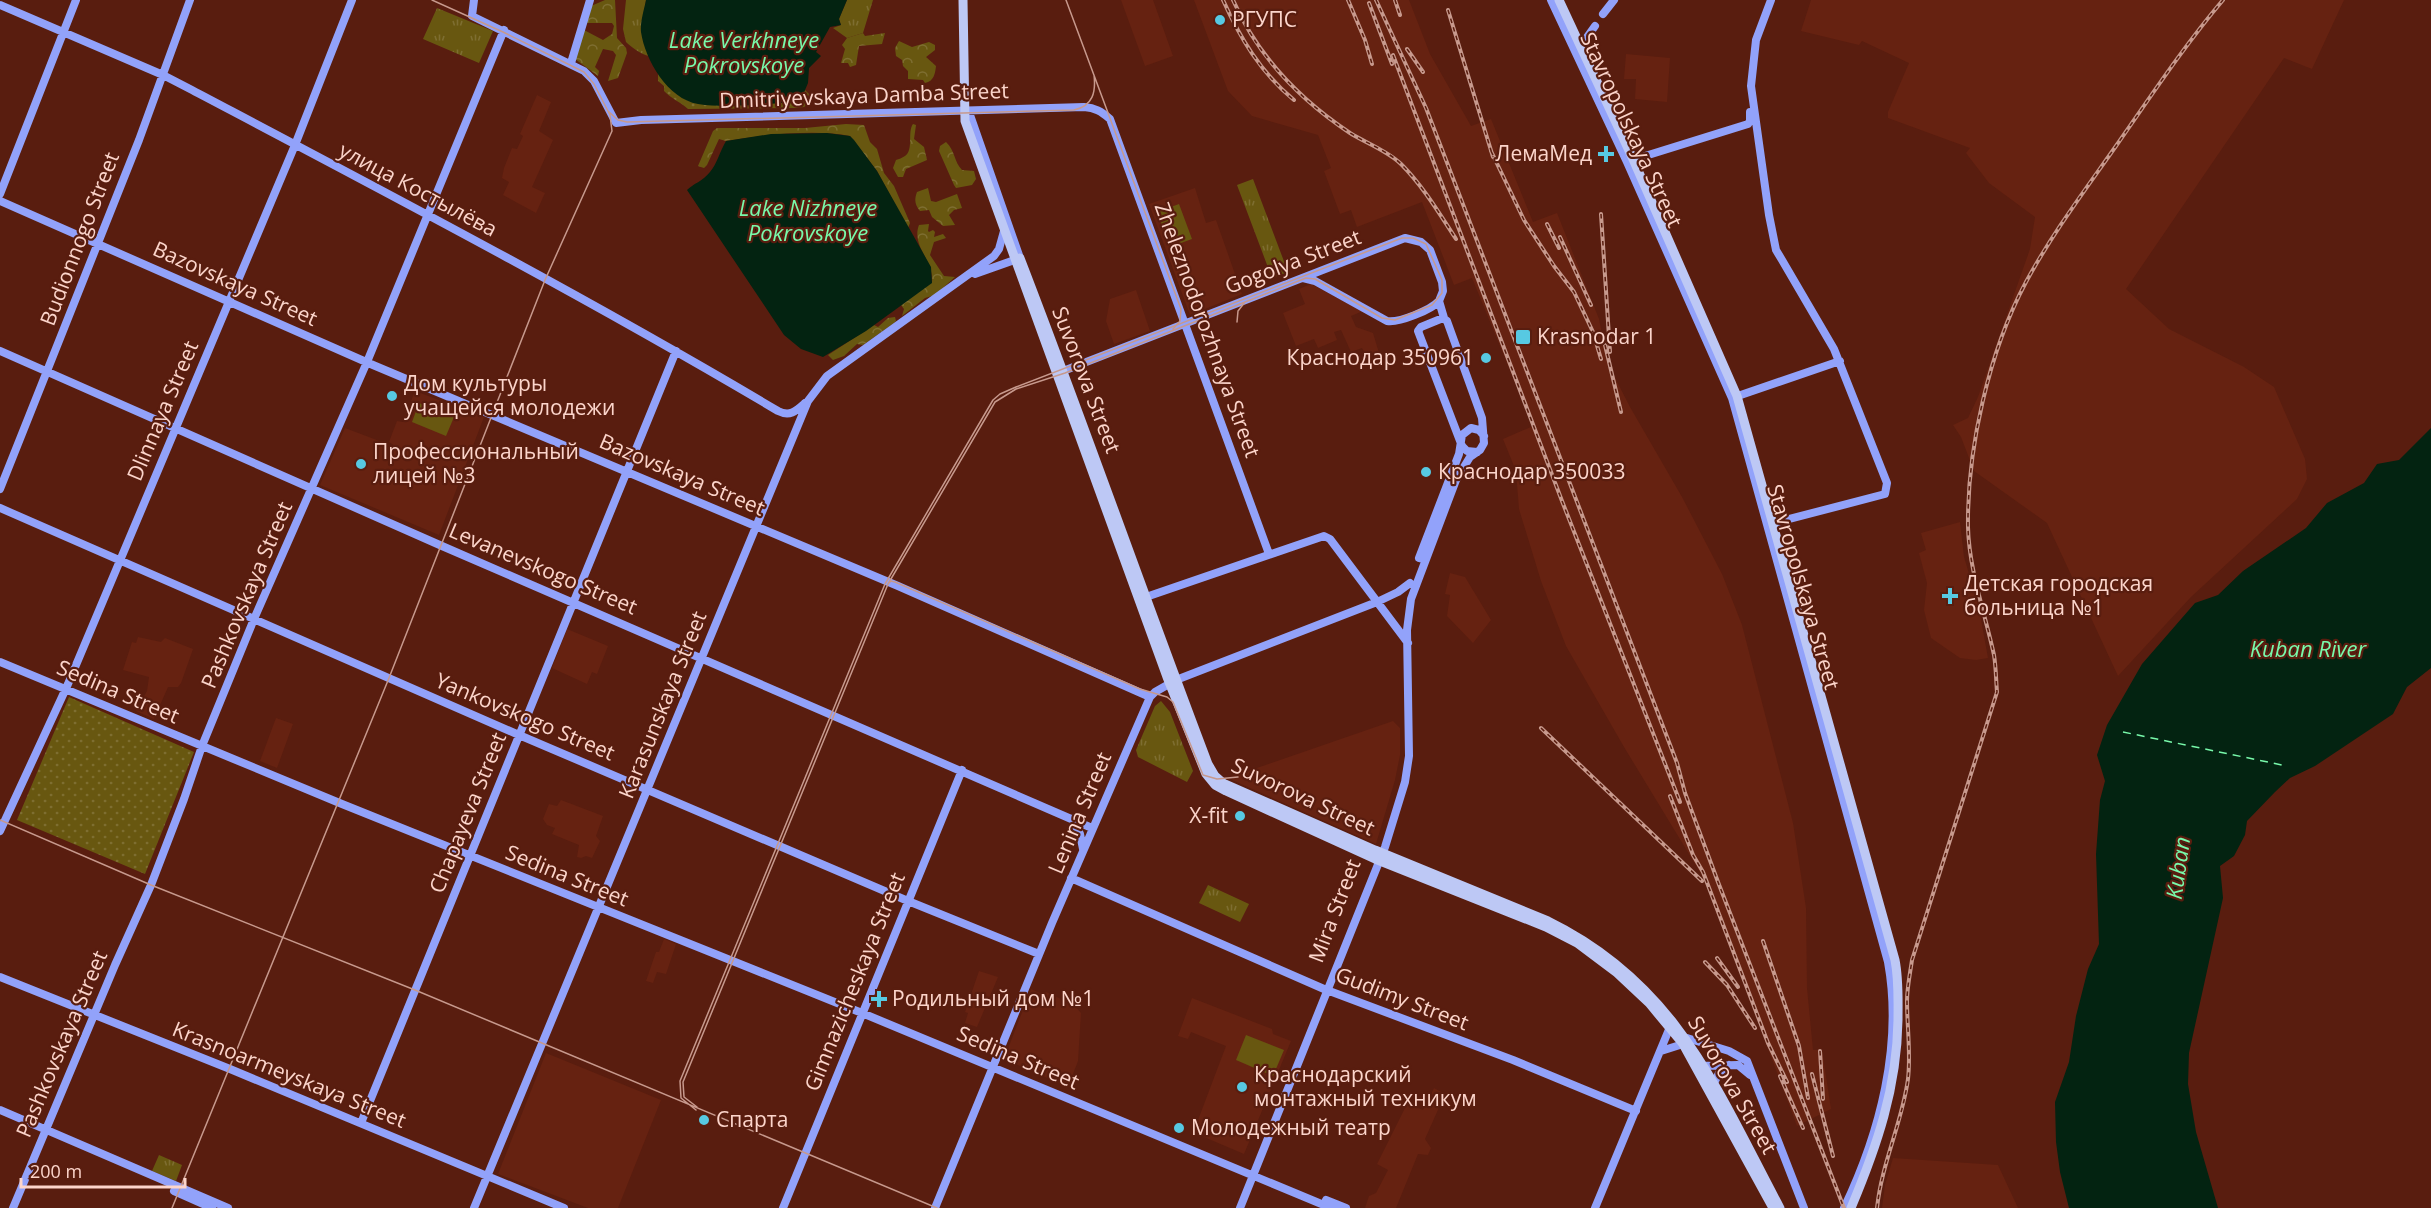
<svg xmlns="http://www.w3.org/2000/svg" width="2431" height="1208" viewBox="0 0 2431 1208" font-family="'Open Sans',sans-serif">
<style>
.built{fill:#621}
.grass{fill:url(#grass-dots)}
.forest{fill:url(#forest-crowns)}
.park{fill:url(#park-tufts)}
.pitch{fill:#685710}
.water{fill:#032311}
.lines{fill:none;stroke-linecap:round;stroke-linejoin:round}
.ferry{stroke:#78f9ab;stroke-width:1.5;stroke-dasharray:8 6;stroke-linecap:butt}
.secondary{stroke:#92a2fa;stroke-width:8}
.primary{stroke:#bdc8f5;stroke-width:9}
.tram{stroke:#c7998d;stroke-width:1.5}
.rail-casing{stroke:#c7998d;stroke-width:4}
.rail{stroke:#591d0f;stroke-width:1.5;stroke-dasharray:4.5;stroke-linecap:butt}
.poi-dot{fill:#57c9e2;stroke:#591d0f;stroke-width:2}
.labels{text-anchor:middle;stroke-width:4.5;stroke-linejoin:round;paint-order:stroke}
.poi-label{font-size:21px;fill:#fcd5cb;stroke:#591d0f;text-anchor:start}
.street-label{font-size:21px;fill:#fcd5cb;stroke:#591d0f}
.water-label{font-size:22px;font-style:italic;fill:#78f9ab;stroke:#591d0f}
</style>
<defs>
<pattern id="grass-dots" width="8" height="8" patternUnits="userSpaceOnUse" patternTransform="scale(1.5)"><rect width="8" height="8" fill="#685710"/><path d="M2 2h.1M6 6h.1" fill="none" stroke="#7e6e31" stroke-width="1.8" stroke-linecap="round"/></pattern>
<pattern id="forest-crowns" width="20" height="18" patternUnits="userSpaceOnUse" patternTransform="scale(1.5)"><rect width="20" height="18" fill="#685710"/><path d="M2 6a3 3 0 1 1 6 0M12 15a3 3 0 1 1 6 0" fill="none" stroke="#7e6e31"/></pattern>
<pattern id="park-tufts" width="24" height="20" patternUnits="userSpaceOnUse" patternTransform="scale(1.5)"><rect width="24" height="20" fill="#685710"/><path d="M3 7l-1-3M5 7V3M7 7l1-3M15 17l-1-3M17 17v-4M19 17l1-3" fill="none" stroke="#7e6e31"/></pattern>
</defs>
<rect width="100%" height="100%" fill="#591d0f"/>
<path class="built" d="M1121 0H1153L1173 56 1145 66Z
M1194 0H1409L1430 54 1471 126 1491 119 1533 222 1557 213 1599 319 1608 364 1630 407 1682 497 1722 574 1742 625 1793 823 1806 908 1807 988 1813 1050H1822L1831 1109 1797 1126 1706 882 1624 747 1566 646 1541 581 1519 509 1516 471 1503 439 1533 426 1472 278 1454 285 1422 202 1357 227 1351 210 1340 214 1324 171 1331 168 1318 135 1252 116 1228 91Z
M1811 0H2344L2312 69 2284 58 2126 289 2169 329 2244 367 2274 387 2305 459 2307 479 2297 499 2191 597 2118 676 2047 523 1974 471 1961 437 1953 425 1968 418 1978 397 2030 249 2035 217 1989 183 1966 153 1970 148 1888 118V112L1909 63 1862 41 1859 45 1801 31Z
M1626 54 1670 58 1667 102 1635 99 1636 79H1624Z
M537 95 551 102 539 131 553 140 532 187 545 193 536 213 503 195 509 182 502 178 504 168 512 148 517 149 523 136 520 134Z
M1195 188 1206 223 1216 220 1242 294 1190 315 1149 204Z
M1311 284 1363 311 1351 316 1356 327 1373 333 1379 353 1367 357 1362 348 1351 352 1341 330 1334 332 1337 340 1318 348 1314 339 1296 346 1283 313 1305 304 1299 289Z
M1136 290 1150 331 1114 344 1106 321 1110 299Z
M415 391 484 417 439 535 320 485 345 428 398 448 389 442 397 421 403 422Z
M1960 522 1964 557 1979 608 1988 658 1976 660 1960 658 1931 638 1924 610 1927 583 1919 553 1926 550 1921 533Z
M1450 573 1465 577 1491 620 1473 643 1447 616 1450 595 1445 594Z
M567 629 608 646 597 674 592 672 587 684 552 668Z
M138 637 161 642 165 638 193 649 181 683 178 687H168L154 719 136 711 147 691 149 677 123 670 132 642 136 643Z
M276 718 293 724 277 768 260 761Z
M1393 721 1400 728V755L1395 780 1376 844 1232 780 1234 776Z
M561 800 603 816 596 836 600 841 592 858 586 856 581 858 577 857 579 845 552 834 555 828 547 825 543 819 549 804 557 806Z
M664 939 676 944 666 974 657 972 653 983 646 981 656 952H659Z
M979 971 998 977 977 1027 965 1023 968 1013 965 1012Z
M1031 989 1040 993 1046 992 1074 1005 1081 1013 1078 1061 1068 1087 1004 1059Z
M1192 998 1272 1029 1273 1034 1291 1041 1244 1154 1204 1137 1206 1132 1195 1128 1226 1046 1191 1032 1188 1039 1178 1036Z
M546 1053 661 1100 618 1208H588L498 1174Z
M1434 1088 1445 1094 1425 1139 1431 1148 1428 1155 1418 1154 1396 1208H1365L1369 1196 1376 1193 1388 1170 1377 1164 1407 1104 1423 1110Z
M1893 1158 1998 1165 2018 1208H1882L1885 1185Z"/>
<path class="grass" d="M658 73 674 91 799 102 805 90 809 94 807 105 804 107 796 108 688 109C680 102 672 99 664 91V86L658 81Z
M69 697 194 752 145 874 17 820Z"/>
<path class="forest" d="M605 0H615L617 38 626 48 627 53 618 78 608 81 616 55 613 51 603 49 595 67 599 71 598 76 575 59 584 30 603 40 612 34 614 26 612 23H586L591 6Z
M863 33 865 36 885 33 882 44 859 46 856 65 850 67 848 63H841L845 49 842 45 847 38Z
M899 41 912 47 929 42 935 45V50L926 57 936 66C935 74 934 81 925 83L923 80 908 79V71L903 66 902 60 896 56 895 48Z
M846 124 864 125 870 142 877 149 884 173 894 186 910 223 908 228 877 171 850 136C816 129 760 135 726 141L719 139 707 165 704 168 698 166 713 131 717 128H805Z
M913 124 916 125 914 139 924 147 927 160 906 169 903 177H898L893 168 896 160C899 159 902 158 905 156 914 150 907 132 913 124Z
M946 142C955 150 954 162 962 170L974 171 976 179 972 185 956 188 954 185 939 151 940 146Z
M928 188 931 201 936 202 957 194 962 208 954 210 949 215 955 225 943 226 932 217 929 210 920 211C915 205 914 200 917 192Z
M929 224 928 231 929 232 933 230 935 232 934 237 943 234 946 238 934 242 930 255 944 276 955 277 935 295 925 298 902 316 904 309 901 305 932 282C934 261 911 246 919 225Z
M895 317 896 321 894 323 863 345 857 344 844 356 833 360 828 355 874 325 878 327 888 318Z"/>
<path class="park" d="M626 0H646L641 30 649 56C642 55 630 46 626 42L623 29Z
M847 0H873L863 33 847 38 833 28 841 25 839 19Z
M437 8 493 31 479 63 423 39Z
M1253 179 1288 272 1272 278 1237 185Z
M1161 701 1170 712 1193 771 1187 782 1138 757 1136 750 1155 706Z
M1208 885 1249 904 1240 922 1199 903Z
M159 1155 182 1165 176 1181 152 1171Z"/>
<path class="pitch" d="M1179 204 1192 239 1170 247 1157 212Z
M419 403 454 417 446 436 412 422Z
M1246 1035 1284 1050 1273 1076 1236 1060Z"/>
<path class="water" d="M646 0H847L839 19 841 25 830 27 816 52 821 56 809 68 808 83 800 102C768 103 729 109 698 104 668 99 645 60 641 32 640 22 644 10 646 0Z
M827 133 850 136 854 140 877 171 931 267 932 283 866 331 823 357 801 349 784 335 687 190C694 183 702 182 710 172 717 164 720 151 726 141L771 134Z
M2431 428V668L2407 687 2393 714 2315 766 2290 778 2275 792 2247 821 2245 835 2234 856 2220 866 2223 898 2189 1053 2188 1084 2196 1132 2218 1208H2069L2060 1172 2056 1142 2055 1102 2069 1062 2076 1016 2088 969 2099 944 2096 854 2100 800 2105 781 2097 755 2107 725 2142 664 2195 603 2218 595 2243 571 2306 528 2327 503 2364 483 2377 464 2399 460Z"/>
<g class="lines">
<path class="ferry" d="M2123 732 2282 765"/>
<path class="secondary" d="M474 0 472 16 584 71 594 81 616 123 641 120 1084 107C1095 108 1101 111 1110 119L1269 554
M1551 0 1627 162 1732 398 1888 962C1903 1045 1880 1133 1844 1208
M1771 0 1756 40 1751 86 1769 215 1776 250 1782 260 1834 349 1887 483 1885 494 1774 523
M0 5 163 75 192 90C389 194 586 297 778 411 790 417 796 411 805 403
M1603 14 1614 0
M1576 47 1585 40 1595 26
M571 63 590 0
M969 112 1020 258 975 274
M1629 161 1748 124 1750 121V112
M0 194 76 0
M0 201 373 365 898 586 1150 697
M1303 278 1315 281 1387 321C1399 323 1431 310 1439 301
M0 351 442 546 1092 828
M1058 373 1405 238 1421 242 1430 250 1442 282 1443 291 1439 301 1444 318
M1732 398 1840 361
M0 489 139 140 190 0
M0 508 519 735 908 901 1039 954
M1419 558 1459 454 1462 435 1471 428 1479 430 1484 436
M1146 597 1324 536 1330 539 1408 643
M0 662 342 804 862 1013 1331 1208
M1072 819 1080 834 1083 849
M0 831 68 684 295 145 352 0
M1071 878 1324 989 1513 1060 1636 1111
M0 977 230 1069 564 1208
M1687 1038 1729 1051 1747 1061 1804 1208
M1661 1051 1683 1044
M1698 1066 1738 1065 1750 1075
M1714 1083 1719 1073 1729 1065
M0 1110 228 1208
M361 1123 676 351
M174 1191 212 1208
M1326 1200 1346 1208
M13 1208 115 965 151 885 184 799 202 746 254 619 367 362 504 30
M474 1208 808 401 827 376 994 256 999 249 1004 231
M783 1208 962 770
M935 1208 1052 923 1150 697 1155 692 1176 680 1377 602 1398 592 1410 583
M1240 1208 1385 847 1405 782 1409 756 1407 630 1411 599 1456 480 1470 457 1480 450 1484 443 1482 418 1447 321 1443 318 1421 327 1418 331 1462 446 1467 451 1477 452
M1595 1208 1670 1027"/>
<path class="primary" d="M963 0 965 121 1167 677 1206 774 1215 785 1226 791 1375 859 1546 927 1577 943 1617 973 1649 1003 1683 1044 1773 1208
M1559 0 1633 159 1737 396 1895 960C1899 980 1898 1000 1898 1020 1897 1088 1877 1146 1851 1208
M1020 258C1085 426 1144 596 1208 764L1215 776 1223 783 1375 850 1548 921C1677 984 1717 1090 1780 1208"/>
<path class="tram" d="M1066 0 1181 309 1180 321 1173 329
M608 111 618 120 627 122 1074 110C1093 106 1096 92 1094 75
M1237 322 1238 311 1245 302
M888 584 891 581 895 582 1140 689 1167 697 1173 702 1203 775 1217 779 1238 777
M0 820 151 885 415 990 937 1208
M696 1110 681 1098 680 1081 885 584 993 400 1000 394 1016 387 1402 238H1413L1426 244 1442 280V293L1432 305 1395 320 1382 318 1315 279 1306 278 1065 373 1016 389 995 402 888 584 683 1082 684 1097 697 1107
M172 1208 389 678 545 280 612 131 610 115 594 84 584 72 503 32 432 0"/>
<g class="rail-casing">
<path id="rail" d="M1223 0C1240 38 1261 73 1294 100
M1233 0C1258 57 1299 99 1350 133 1366 143 1388 151 1401 164 1423 186 1439 213 1456 239
M1348 0 1365 40 1372 64
M1376 0 1426 108 1446 160 1677 763 1685 793 1718 882 1844 1208
M1395 0 1400 15
M1369 3 1392 64
M1448 10 1493 157
M1407 49 1423 72
M1393 55 1562 501 1680 802
M1491 151 1524 220 1554 266 1574 292 1593 332 1601 359
M1601 214 1610 352
M1547 224 1559 248
M1560 237 1591 305
M1605 345 1621 412
M1541 728 1702 881
M1670 796 1693 855 1703 872 1768 1043 1787 1082
M1763 941 1799 1046 1808 1098
M1717 958 1738 987
M1705 962 1727 985 1755 1028
M1820 1051 1823 1099
M1812 1074 1833 1156
M1780 1076 1803 1128
M1877 1208C1882 1162 1902 1123 1908 1079 1911 1053 1907 1027 1907 1001 1907 988 1910 974 1912 960L1997 692C1996 680 1996 667 1994 655 1985 613 1969 570 1968 527 1967 449 1989 351 2026 282 2052 234 2085 190 2116 146 2151 96 2184 46 2223 0"/>
</g>
<use href="#rail" class="rail"/>
</g>
<g class="poi-dot">
<circle cx="1220" cy="20" r="6"/>
<path d="M1603 145h6v6h6v6h-6v6h-6v-6h-6v-6h6z"/>
<rect x="1515" y="329" width="16" height="16" rx="3"/>
<circle cx="1486" cy="358" r="6"/>
<circle cx="392" cy="396" r="6"/>
<circle cx="361" cy="464" r="6"/>
<circle cx="1426" cy="472" r="6"/>
<path d="M1947 587h6v6h6v6h-6v6h-6v-6h-6v-6h6z"/>
<circle cx="1240" cy="816" r="6"/>
<path d="M876 990h6v6h6v6h-6v6h-6v-6h-6v-6h6z"/>
<circle cx="1242" cy="1087" r="6"/>
<circle cx="704" cy="1120" r="6"/>
<circle cx="1179" cy="1128" r="6"/>
</g>
<g class="labels">
<g class="poi-label">
<text x="1232" y="27">РГУПС</text>
<text x="1592" y="161" text-anchor="end">ЛемаМед</text>
<text x="1537" y="344">Krasnodar 1</text>
<text x="1474" y="365" text-anchor="end">Краснодар 350961</text>
<text x="404" y="391">Дом культуры<tspan x="404" dy="24">учащейся молодежи</tspan></text>
<text x="373" y="459">Профессиональный<tspan x="373" dy="24">лицей №3</tspan></text>
<text x="1438" y="479">Краснодар 350033</text>
<text x="1964" y="591">Детская городская<tspan x="1964" dy="24">больница №1</tspan></text>
<text x="1228" y="823" text-anchor="end">X-fit</text>
<text x="892" y="1006">Родильный дом №1</text>
<text x="1254" y="1082">Краснодарский<tspan x="1254" dy="24">монтажный техникум</tspan></text>
<text x="716" y="1127">Спарта</text>
<text x="1191" y="1135">Молодежный театр</text>
</g>
<g class="street-label">
<text transform="translate(864 96) rotate(-2)" y="7">Dmitriyevskaya Damba Street</text>
<text transform="translate(1631 130) rotate(65)" y="7">Stavropolskaya Street</text>
<text transform="translate(418 190) rotate(28)" y="7">улица Костылёва</text>
<text transform="translate(80 239) rotate(-69)" y="7">Budionnogo Street</text>
<text transform="translate(1293 262) rotate(-21)" y="7">Gogolya Street</text>
<text transform="translate(235 284) rotate(24)" y="7">Bazovskaya Street</text>
<text transform="translate(1207 330) rotate(70)" y="7">Zheleznodorozhnaya Street</text>
<text transform="translate(1086 380) rotate(69)" y="7">Suvorova Street</text>
<text transform="translate(163 411) rotate(-67)" y="7">Dlinnaya Street</text>
<text transform="translate(682 475) rotate(23)" y="7">Bazovskaya Street</text>
<text transform="translate(543 569) rotate(23)" y="7">Levanevskogo Street</text>
<text transform="translate(1803 587) rotate(74)" y="7">Stavropolskaya Street</text>
<text transform="translate(247 595) rotate(-67)" y="7">Pashkovskaya Street</text>
<text transform="translate(118 692) rotate(23)" y="7">Sedina Street</text>
<text transform="translate(663 705) rotate(-68)" y="7">Karasunskaya Street</text>
<text transform="translate(525 717) rotate(23)" y="7">Yankovskogo Street</text>
<text transform="translate(1303 797) rotate(25)" y="7">Suvorova Street</text>
<text transform="translate(468 813) rotate(-68)" y="7">Chapayeva Street</text>
<text transform="translate(1080 813) rotate(-67)" y="7">Lenina Street</text>
<text transform="translate(567 876) rotate(22)" y="7">Sedina Street</text>
<text transform="translate(1335 911) rotate(-69)" y="7">Mira Street</text>
<text transform="translate(855 982) rotate(-68)" y="7">Gimnazicheskaya Street</text>
<text transform="translate(1402 999) rotate(21)" y="7">Gudimy Street</text>
<text transform="translate(62 1044) rotate(-67)" y="7">Pashkovskaya Street</text>
<text transform="translate(1018 1058) rotate(23)" y="7">Sedina Street</text>
<text transform="translate(289 1075) rotate(22)" y="7">Krasnoarmeyskaya Street</text>
<text transform="translate(1732 1085) rotate(60)" y="7">Suvorova Street</text>
</g>
<g class="water-label">
<text x="744" y="48">Lake Verkhneye<tspan x="744" dy="25">Pokrovskoye</tspan></text>
<text x="808" y="216">Lake Nizhneye<tspan x="808" dy="25">Pokrovskoye</tspan></text>
<text x="2308" y="657">Kuban River</text>
<text transform="translate(2178 868) rotate(-82)" y="8">Kuban</text>
</g>
</g>
<path d="M21 1178v9h164v-9" fill="none" stroke="#fcd5cb" stroke-width="3"/>
<text x="30" y="1178" font-size="18" fill="#fcd5cb" stroke="#591d0f" stroke-width="4.5" paint-order="stroke">200 m</text>
</svg>
